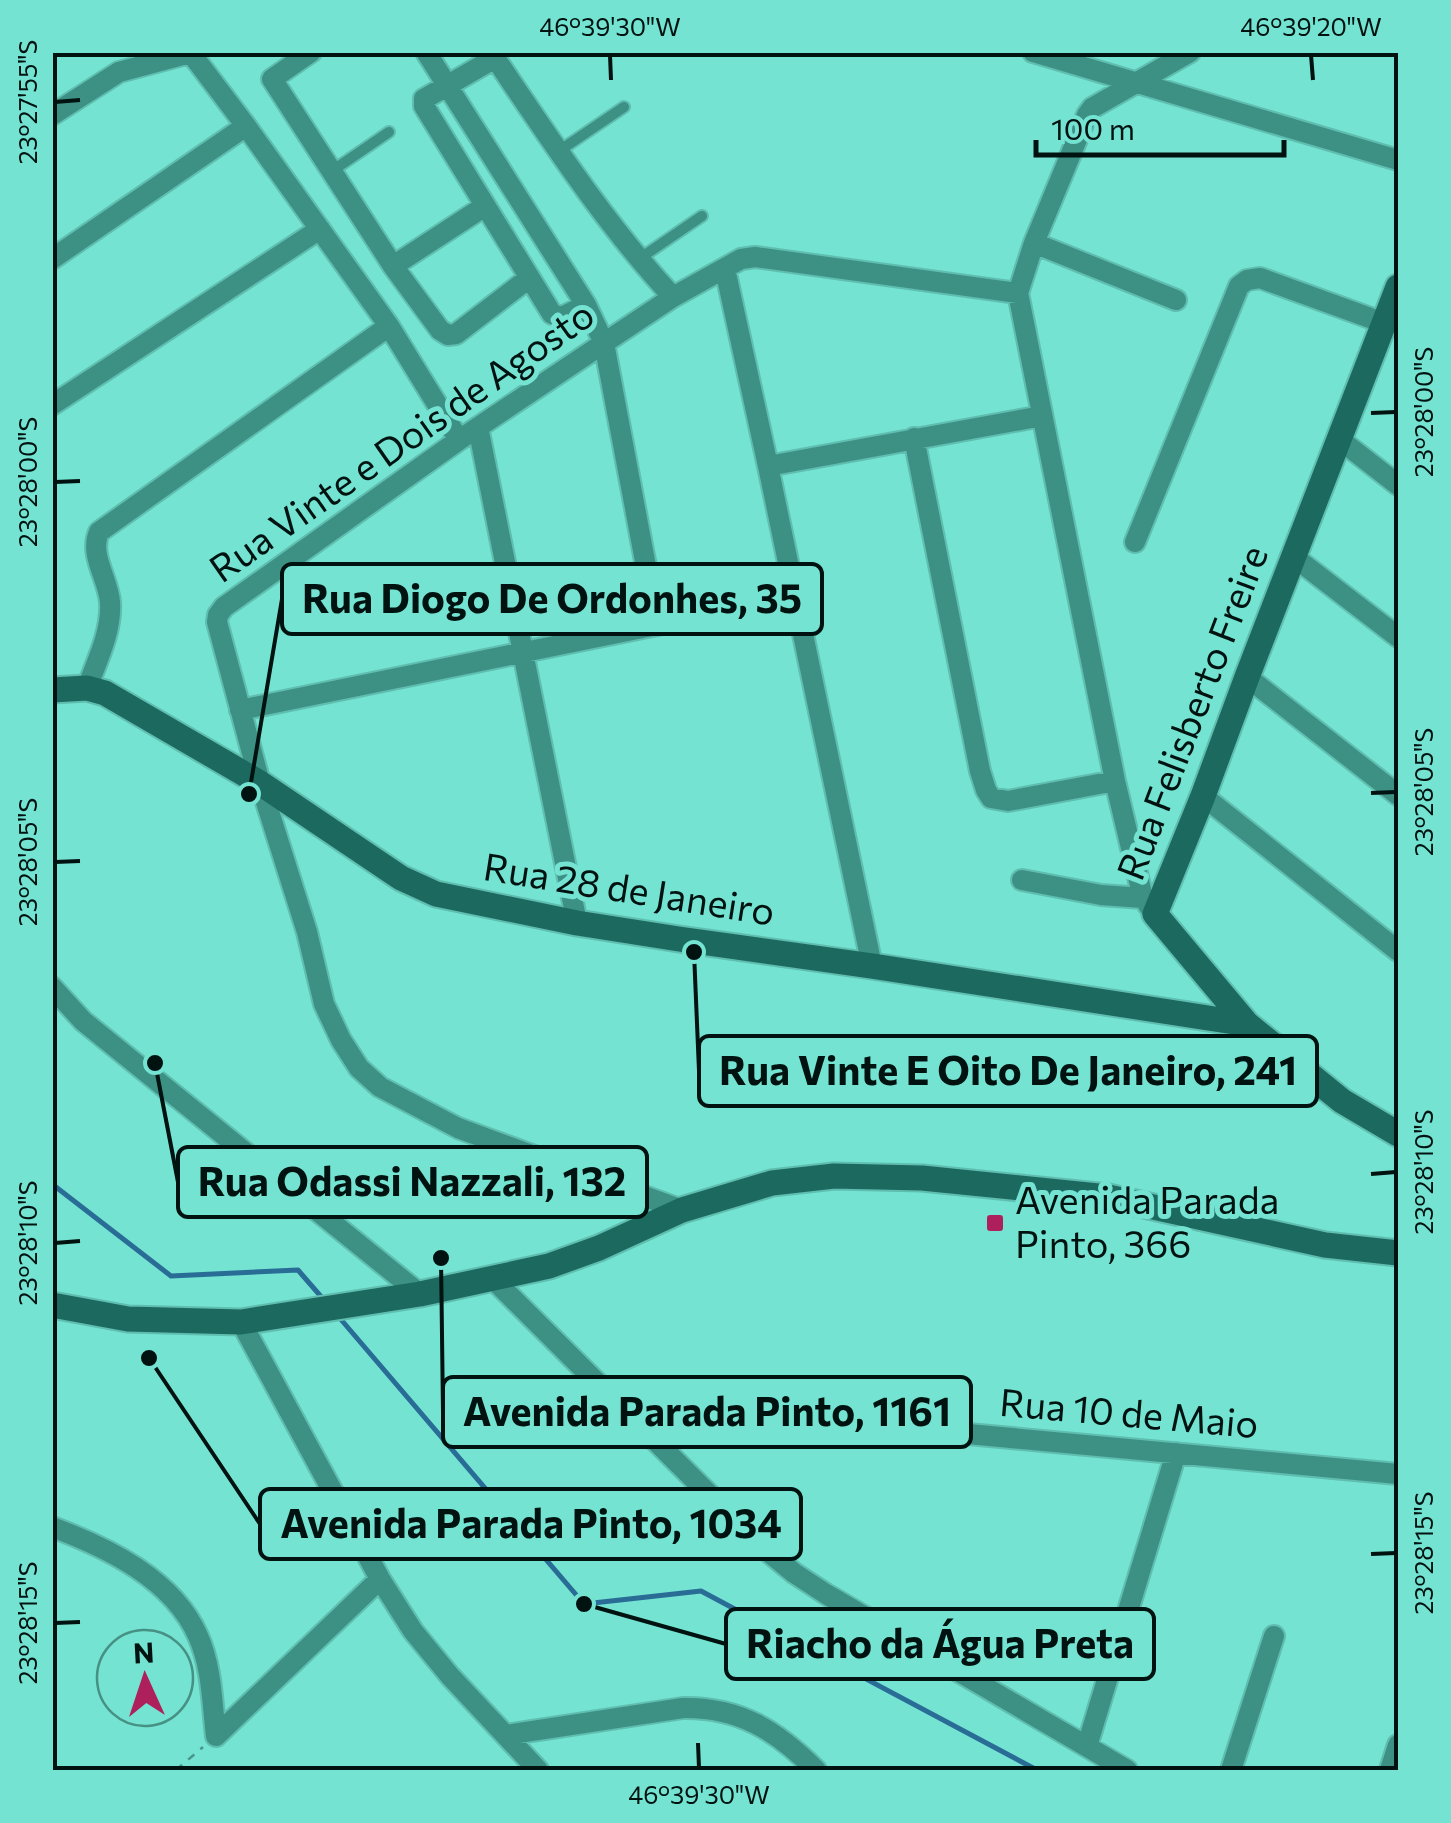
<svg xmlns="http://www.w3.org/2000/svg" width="1451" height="1823" viewBox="0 0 1451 1823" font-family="Commissioner,sans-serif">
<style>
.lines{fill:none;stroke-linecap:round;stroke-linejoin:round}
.stream{stroke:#296d96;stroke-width:5}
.lane-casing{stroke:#5fbeaf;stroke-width:14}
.street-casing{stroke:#5fbeaf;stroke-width:24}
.secondary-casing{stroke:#5fbeaf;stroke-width:29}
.path{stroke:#49968a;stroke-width:2.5;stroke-dasharray:8 8;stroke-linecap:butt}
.lane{stroke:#3d9084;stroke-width:10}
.street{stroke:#3d9084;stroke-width:20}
.secondary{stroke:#1c695f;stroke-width:25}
.ticks{fill:none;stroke:#001310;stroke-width:4}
.poi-dot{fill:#ae205b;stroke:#74e3d2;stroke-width:4}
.labels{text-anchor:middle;stroke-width:10;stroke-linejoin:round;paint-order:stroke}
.street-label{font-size:38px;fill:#001310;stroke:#74e3d2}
.poi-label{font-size:38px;fill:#001310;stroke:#74e3d2;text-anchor:start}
.leader{fill:none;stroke:#001310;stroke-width:4}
.callout-dot{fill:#001310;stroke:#74e3d2;stroke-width:4}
.callout{fill:#74e3d2;stroke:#001310;stroke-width:4}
.callout-label{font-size:40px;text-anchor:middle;font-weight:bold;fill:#001310}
.neatline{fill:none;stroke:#001310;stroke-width:4}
.ticks-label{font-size:25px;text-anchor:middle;fill:#001310}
</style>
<rect width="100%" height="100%" fill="#74e3d2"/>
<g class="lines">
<path class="stream" d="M52 1184 171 1276 298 1270 324 1300
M338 1316 584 1604 701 1591 1037 1770"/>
<g class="lane-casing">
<path id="lane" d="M559 151 624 107
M332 171 389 132
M639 259 702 216"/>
</g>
<g class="street-casing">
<path id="street" d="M190 52 246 126 389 326 459 440
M311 52 272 79 393 266 440 330 448 335 456 334 529 278
M426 52 586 305 604 343 657 625
M491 52C548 136 604 223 673 297
M1033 52 1398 160
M495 58 424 99V106L552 314 562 317 586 305
M52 115 119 72 190 53
M1034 243 1176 300
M52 259 246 126
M393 266 485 206
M725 269 768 466 872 966
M52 405 320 229
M478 427 577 923
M914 438 980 771 986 790 991 798 1008 801 1115 781
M1339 439 1398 485
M768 466 1042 416
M1135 542 1239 286 1247 280 1260 278 1384 323
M1294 557 1398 637
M1247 677 1398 795
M87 688C97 661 112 631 110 602 108 578 89 555 99 532L389 326
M240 710 657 625 795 600
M1203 796 1398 951
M1022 880 1101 895 1143 898
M1155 914 1143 898 1115 781 1018 293 1034 243 1087 115 1092 108 1190 52
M52 987 83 1021 420 1294
M682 1210 458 1128 380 1087 359 1068 341 1040 324 1004 307 932 260 783 217 622 218 615 224 607 459 440 604 343 673 297 741 259 755 257 1018 293
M493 1279 760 1545 794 1573 826 1594 1127 1770
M241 1322 380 1579 413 1631 450 1676 538 1770
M614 1401 1398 1474
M52 1527C108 1548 173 1579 198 1636 212 1667 212 1703 216 1736
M505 1735 683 1708C740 1707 777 1731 816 1770
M216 1736 380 1579
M1087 1746 1176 1453
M1231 1770 1274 1636
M1390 1770 1398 1745"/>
</g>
<g class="secondary-casing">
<path id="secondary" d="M1398 287 1247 677 1203 796 1155 914 1247 1024 1342 1101 1398 1134
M52 690 87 688 105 693 260 783 401 878 436 894 577 923 679 939 872 966 1247 1024
M52 1305 128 1319 241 1322 420 1294 549 1266 599 1248 682 1210 772 1183 834 1176 922 1178 1108 1197 1325 1245 1398 1253"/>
</g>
<path class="path" d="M176 1770 203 1747"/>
<use href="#lane" class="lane"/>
<use href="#street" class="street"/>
<use href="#secondary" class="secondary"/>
</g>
<path class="ticks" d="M610 55 611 80M1311 55 1313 80M55 102 80 100M1371 413 1396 412M55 482 80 481M1371 793 1396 792M55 862 80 861M1371 1174 1396 1172M55 1243 80 1241M1371 1554 1396 1553M55 1623 80 1622M698 1743 699 1768"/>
<rect class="poi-dot" x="985" y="1213" width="20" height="20" rx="5"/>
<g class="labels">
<g class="street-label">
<text transform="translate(402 442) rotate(-35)" y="13">Rua Vinte e Dois de Agosto</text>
<text transform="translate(1193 713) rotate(-69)" y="13">Rua Felisberto Freire</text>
<text transform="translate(629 890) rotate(9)" y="13">Rua 28 de Janeiro</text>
<text transform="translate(1129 1414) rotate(5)" y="13">Rua 10 de Maio</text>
</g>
<g class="poi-label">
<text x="1015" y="1214">Avenida Parada<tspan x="1015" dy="44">Pinto, 366</tspan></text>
</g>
</g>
<path class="leader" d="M249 794L282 599M694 952L699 1071M155 1063L178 1182M441 1258L443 1412M149 1358L260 1524M584 1604L726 1644"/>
<g class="callout-dot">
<circle cx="249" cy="794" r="10"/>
<circle cx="694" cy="952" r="10"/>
<circle cx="155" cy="1063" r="10"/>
<circle cx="441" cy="1258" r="10"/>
<circle cx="149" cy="1358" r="10"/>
<circle cx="584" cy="1604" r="10"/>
</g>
<g class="callout">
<rect x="282" y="564" width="540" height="70" rx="10"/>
<rect x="699" y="1036" width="618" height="70" rx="10"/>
<rect x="178" y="1147" width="469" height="70" rx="10"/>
<rect x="443" y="1377" width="528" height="70" rx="10"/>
<rect x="260" y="1489" width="541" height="70" rx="10"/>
<rect x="726" y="1609" width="428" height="70" rx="10"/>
</g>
<g class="callout-label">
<text x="552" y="613">Rua Diogo De Ordonhes, 35</text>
<text x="1008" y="1085">Rua Vinte E Oito De Janeiro, 241</text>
<text x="412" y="1196">Rua Odassi Nazzali, 132</text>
<text x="707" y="1426">Avenida Parada Pinto, 1161</text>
<text x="531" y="1538">Avenida Parada Pinto, 1034</text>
<text x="940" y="1658">Riacho da Água Preta</text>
</g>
<rect width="1451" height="1823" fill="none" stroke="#74e3d2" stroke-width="110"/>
<g transform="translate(145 1678) rotate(357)"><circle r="48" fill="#74e3d2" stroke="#469084" stroke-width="2.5"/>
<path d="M0-8L18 38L0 25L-18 38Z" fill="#ae205b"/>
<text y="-15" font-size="28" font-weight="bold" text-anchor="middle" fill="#001310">N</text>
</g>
<path d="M1036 140v15h248v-15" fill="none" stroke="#001310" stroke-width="5"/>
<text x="1051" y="140" font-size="30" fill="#001310" stroke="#74e3d2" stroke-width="8" paint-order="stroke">100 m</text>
<rect x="55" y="55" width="1341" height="1713" class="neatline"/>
<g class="ticks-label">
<text x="610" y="36">46°39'30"W</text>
<text x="1311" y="36">46°39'20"W</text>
<text transform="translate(28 102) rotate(-90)" y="9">23°27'55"S</text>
<text transform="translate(1424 412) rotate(-90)" y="9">23°28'00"S</text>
<text transform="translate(28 482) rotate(-90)" y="9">23°28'00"S</text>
<text transform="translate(1424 792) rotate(-90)" y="9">23°28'05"S</text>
<text transform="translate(28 862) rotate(-90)" y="9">23°28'05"S</text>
<text transform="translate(1424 1172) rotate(-90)" y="9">23°28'10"S</text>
<text transform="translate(28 1243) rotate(-90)" y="9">23°28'10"S</text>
<text transform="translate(1424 1553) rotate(-90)" y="9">23°28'15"S</text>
<text transform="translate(28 1623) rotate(-90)" y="9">23°28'15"S</text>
<text x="699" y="1804">46°39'30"W</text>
</g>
</svg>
